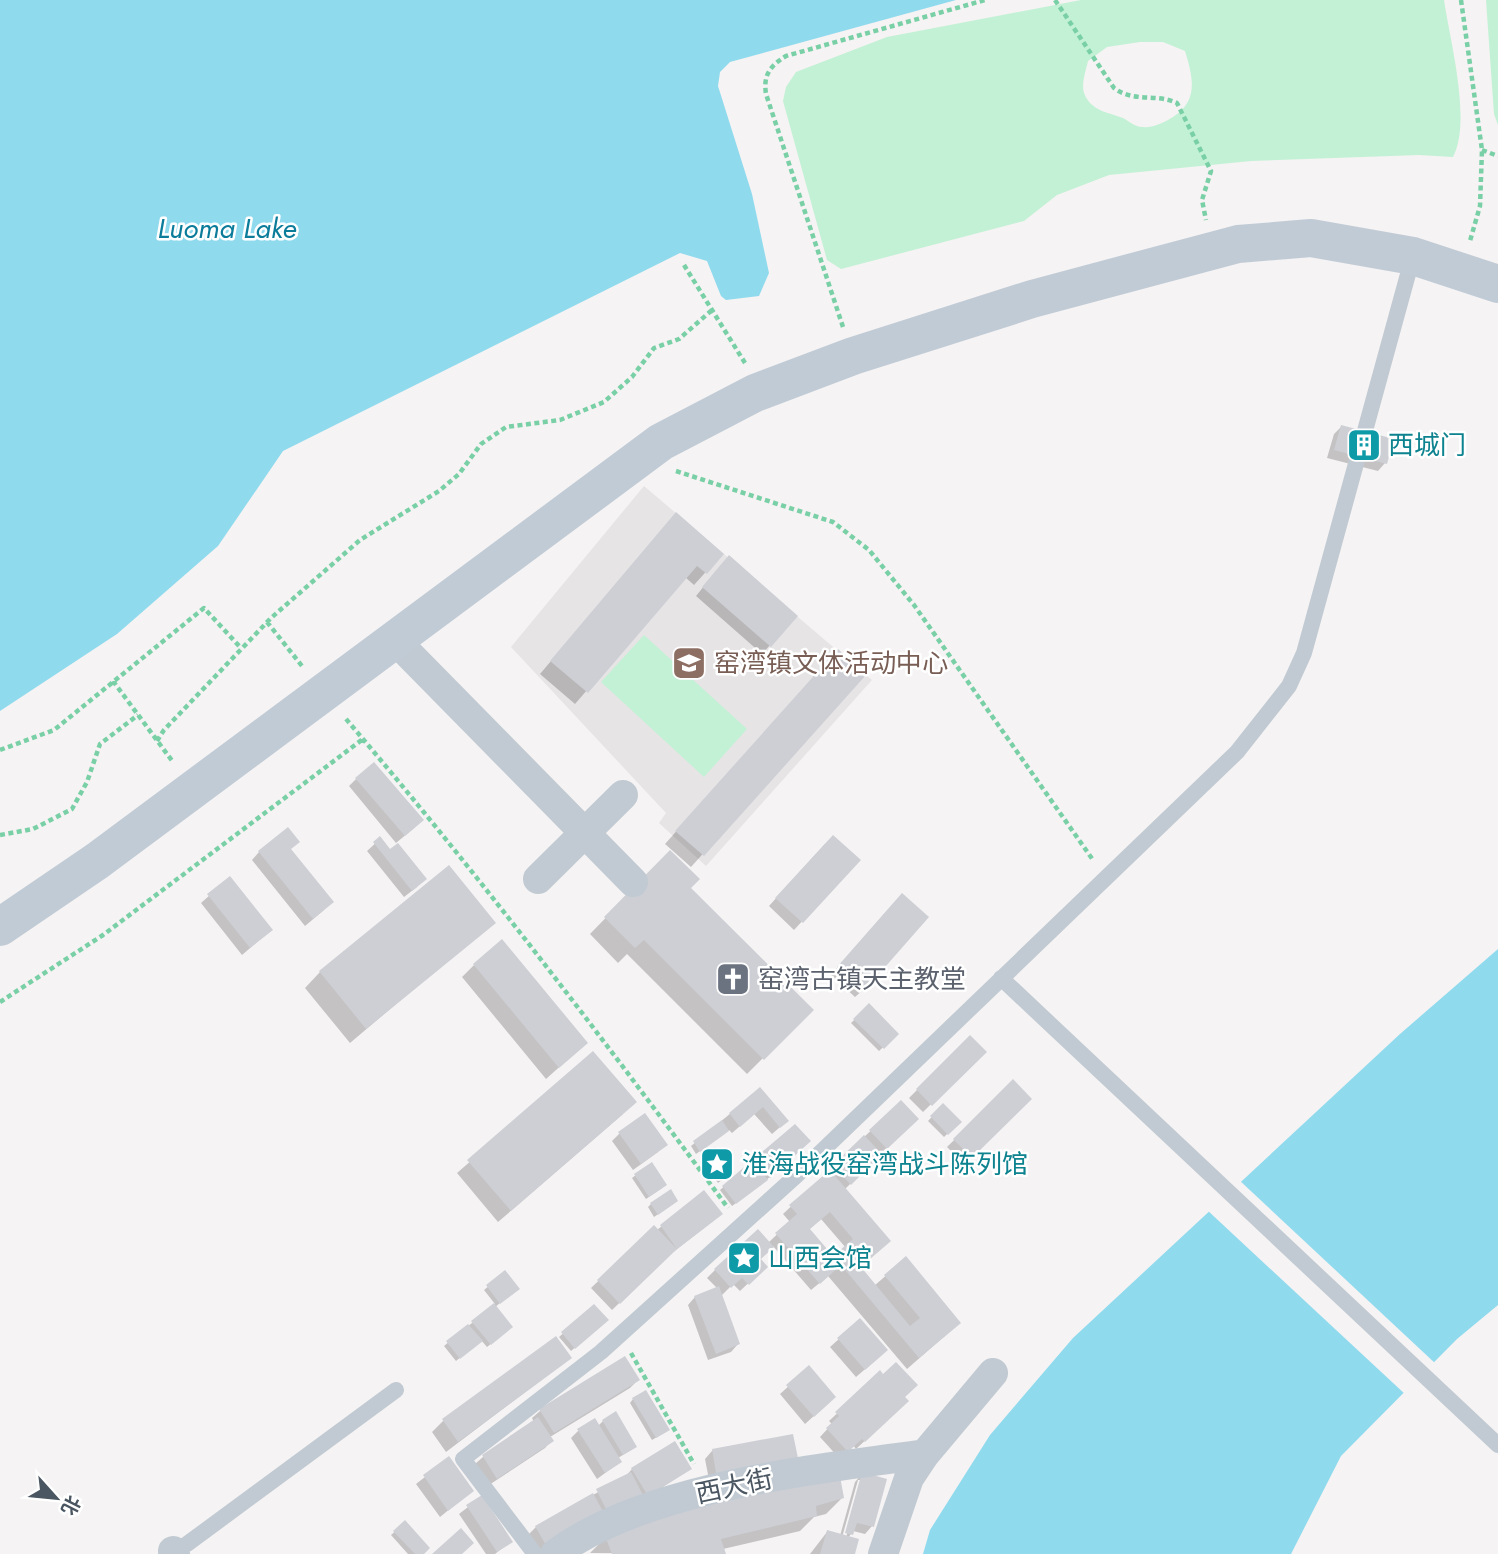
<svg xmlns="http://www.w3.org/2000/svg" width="1498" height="1554" viewBox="0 0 1498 1554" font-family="Jost,'Noto Sans SC',sans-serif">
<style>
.education{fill:#e6e4e5}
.green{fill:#c3f1d5;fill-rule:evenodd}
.water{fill:#90daee}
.pier{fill:#f5f3f3}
.shadow{fill:#0003;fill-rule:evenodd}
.building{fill:#cdcfd5;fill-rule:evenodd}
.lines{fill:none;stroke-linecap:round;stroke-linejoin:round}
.path{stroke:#7ad0a6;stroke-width:4.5;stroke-dasharray:5 3.5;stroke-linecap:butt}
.lane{stroke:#c1cad2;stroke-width:16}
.street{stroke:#c1cad2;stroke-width:30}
.secondary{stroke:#c1cbd6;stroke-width:38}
.labels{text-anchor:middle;stroke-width:5;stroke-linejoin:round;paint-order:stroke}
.culture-label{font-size:26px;fill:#0d838f;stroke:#fff;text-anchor:start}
.education-label{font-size:26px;fill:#785e54;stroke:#fff;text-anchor:start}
.worship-label{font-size:26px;fill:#5b616d;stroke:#fff;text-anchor:start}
.street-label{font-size:26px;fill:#4a5661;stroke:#fff}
.water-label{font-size:28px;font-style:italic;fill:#0c7c9b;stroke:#fff}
</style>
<rect width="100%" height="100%" fill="#f5f3f3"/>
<path class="education" d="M644 486 872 680 706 866 659 823 666 813 511 647Z"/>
<path class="green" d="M1081 0H1444C1450 41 1472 121 1453 157L1419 155 1251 161 1109 175 1057 195 1024 221 841 269 827 260 783 101 786 87 796 72 887 37ZM1140 42H1163L1185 51C1193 77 1199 101 1173 117 1163 123 1154 128 1142 127 1135 127 1129 121 1123 118 1107 112 1091 111 1084 93 1081 84 1086 70 1088 61L1107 47Z
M1486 0H1498V125L1494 114Z
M644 635 747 729 704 777 601 682Z"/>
<path class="water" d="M0 0H956L730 62 720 72 718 86 752 194 769 273 759 296 726 300 721 296 707 261 680 253 283 451 218 546 117 634 0 711Z
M1498 949V1305L1457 1339 1341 1456 1291 1554H923L930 1530 990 1435 1073 1338 1400 1034Z"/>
<path class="pier" d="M1238 1179 1437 1365 1406 1395 1206 1209Z"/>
<path class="shadow" d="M1341 427 1385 463 1378 471 1327 458 1334 434Z
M665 526 722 554 694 585 685 577 575 704 540 674Z
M721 565 796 616 762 654 696 596Z
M826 663 864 675 691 867 665 844Z
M356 779 414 828 396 843 349 786Z
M380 839 417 887 404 897 367 851Z
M825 844 859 860 794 930 769 906Z
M290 850 324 910 305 926 252 860 259 852Z
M670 852 689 888 811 1010 747 1074 627 954 618 963 590 934Z
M229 878 263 937 242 955 201 903Z
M894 903 863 990 855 997 831 975Z
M493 922 350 1043 305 988 320 972Z
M474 965 586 1043 546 1079 462 977Z
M869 1006 897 1034 879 1051 851 1023Z
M970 1037 984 1052 923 1112 909 1098Z
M593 1054 623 1114 498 1222 457 1173Z
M1013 1082 1029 1099 964 1164 947 1147Z
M760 1089 787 1121 772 1134 754 1114 732 1133 729 1130 696 1154 691 1146Z
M901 1102 916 1119 844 1190 881 1249 859 1268 874 1286 905 1259 947 1334 907 1369 828 1276 811 1290 773 1246 759 1259 758 1274 740 1291 733 1284 721 1296 738 1344 731 1352 708 1360 688 1305 695 1297 718 1289 707 1278 715 1270 768 1243 790 1222 783 1214ZM821 1219 846 1248 833 1259 808 1230Z
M943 1105 959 1122 944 1137 928 1121Z
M795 1126 801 1149 762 1184 732 1206 720 1190Z
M620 1133 658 1152 633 1170 612 1141Z
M714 1149 727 1176 718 1183 701 1159Z
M636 1175 662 1188 646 1199 632 1178Z
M704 1192 713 1221 667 1257 612 1310 591 1288 654 1227 657 1230Z
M651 1204H673L654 1217 648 1207Z
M505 1273 514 1292 495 1307 508 1330 487 1347 481 1340 456 1361 444 1346 495 1304 484 1290Z
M594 1306 606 1320 571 1351 559 1337Z
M859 1321 878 1358 856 1377 830 1347Z
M570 1358 446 1452 432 1432 443 1421Z
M625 1359 638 1380 630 1388 550 1437 552 1440 545 1448 489 1485 475 1464 483 1457 534 1422 532 1418 540 1411Z
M809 1368 826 1405 805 1424 780 1394Z
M880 1373 903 1397 899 1409 856 1449 853 1445 839 1458 820 1437 832 1424 829 1421Z
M633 1399 664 1433 652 1440 630 1403Z
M603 1421 631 1450 618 1458 620 1462 597 1479 571 1438 579 1430 598 1426Z
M792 1436 710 1485 705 1459 712 1451Z
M448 1459 472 1491 440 1517 416 1484Z
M632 1469H690L640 1502 541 1552 528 1535 536 1527 625 1477Z
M862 1474 872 1526 865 1534 853 1531 848 1538 853 1554H810L827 1532 840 1536 855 1482ZM858 1480H861L845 1542 841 1541Z
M481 1497 510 1542 495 1554H486L459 1514Z
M842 1498 826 1514 814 1517 800 1531 723 1549 724 1554 590 1553 606 1537Z
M405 1523 422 1554H408L391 1535Z"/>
<path class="building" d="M1341 425 1394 439 1387 464 1334 450Z
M676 512 724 554 707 574 697 566 588 693 550 661Z
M729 555 798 616 771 647 702 587Z
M838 649 866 675 704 856 675 831Z
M374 762 424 820 405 836 355 778Z
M288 827 300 842 291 849 334 902 313 919 258 851Z
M833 835 861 860 803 923 775 898Z
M380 836 390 849 398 843 427 879 412 891 373 842Z
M670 850 700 879 691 888 814 1010 764 1060 644 940 635 948 604 917Z
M449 865 496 923 366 1029 319 971Z
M230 876 273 930 250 948 207 894Z
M902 893 929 917 864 991 837 967Z
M502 939 588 1043 559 1068 473 964Z
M869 1003 899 1034 884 1049 853 1019Z
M970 1035 987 1052 932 1106 916 1089Z
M593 1051 637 1102 511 1211 467 1160Z
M1013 1079 1032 1099 972 1158 953 1139Z
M760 1087 789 1121 780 1128 763 1107 740 1127 729 1113Z
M901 1100 919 1119 887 1149 869 1130Z
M943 1103 962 1122 948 1135 930 1116Z
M645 1113 668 1145 641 1164 618 1132Z
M722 1120 729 1131 700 1152 693 1141Z
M795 1124 811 1141 770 1178 754 1161 768 1180 736 1204 722 1186Z
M864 1135 882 1154 851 1185 833 1165Z
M715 1147 733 1173 722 1181 704 1154Z
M652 1162 667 1185 649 1197 634 1174Z
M830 1170 891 1241 870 1259 860 1248 851 1255 910 1326 920 1318 884 1275 906 1256 961 1323 919 1358 841 1265 820 1284 775 1233 797 1214 789 1205ZM830 1212 853 1239 833 1256 810 1229Z
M671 1189 678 1201 658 1215 650 1203Z
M704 1190 723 1214 677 1249 660 1225Z
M654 1225 677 1249 620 1304 597 1280Z
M758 1229 774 1247 761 1259 768 1267 749 1285 742 1278 731 1288 714 1269Z
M505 1270 520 1289 500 1304 486 1285Z
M719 1286 740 1344 716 1354 694 1296Z
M494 1303 513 1327 491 1345 471 1321Z
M594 1304 609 1320 575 1349 561 1332Z
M860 1318 888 1350 865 1370 837 1338Z
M468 1324 483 1341 460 1359 446 1341Z
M556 1336 572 1358 458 1442 442 1419Z
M625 1356 640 1380 554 1433 539 1409Z
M896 1362 918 1385 905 1397 909 1401 865 1442 862 1439 848 1452 826 1428 839 1416 835 1412 880 1370 883 1374Z
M809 1365 836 1397 814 1417 786 1385Z
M646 1390 670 1430 656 1438 632 1398Z
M616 1411 637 1447 623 1455 602 1420Z
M538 1417 554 1441 497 1479 482 1455Z
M595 1418 622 1462 605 1473 577 1429Z
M793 1434 799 1463 717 1479 712 1449Z
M675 1441 692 1469 648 1496 631 1468Z
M449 1456 474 1491 448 1511 423 1475Z
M839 1471 844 1498 816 1506 817 1516 721 1539 726 1554H612L605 1536 735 1489Z
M631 1472 643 1495 608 1513 596 1489Z
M862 1472 887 1479 874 1527 857 1523 853 1535 845 1533Z
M593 1493 605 1515 547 1547 535 1526Z
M482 1495 513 1542 497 1552 466 1505Z
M405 1520 430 1548 424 1554H415L393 1531Z
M461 1528 474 1543 462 1554H432Z
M827 1530 859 1539 855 1554H820Z"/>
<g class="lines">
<path class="path" d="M1055 0 1114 88C1134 103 1156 93 1177 103L1211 171 1202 200 1206 220
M1461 0 1482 150 1480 206 1470 241
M1482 150 1498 156
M684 265 745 363
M843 327 766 94C763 75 770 66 786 56L985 0
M676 471 833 522 869 550 914 605 1093 860
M267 622 302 666
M113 681 173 762
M346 719C480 876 605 1041 728 1208
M157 741 164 730 271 618 360 540 439 491 459 474 481 444 506 427 560 420 604 402 632 377 654 348 679 339 712 310
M0 750 54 730 204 608 241 648
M0 835 33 829 72 809 87 782 100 744 138 715
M0 1002 103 935 363 739
M631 1353 694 1464"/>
<path class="lane" d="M1001 978 1498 1445
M168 1554 187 1544 396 1390
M535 1554 463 1459 601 1352 797 1175 1237 752 1289 686 1304 653 1413 256"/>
<path class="street" d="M394 639 633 882
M538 879 623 795
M173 1551 175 1554
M555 1554C647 1486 813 1470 925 1454
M883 1554 909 1478 925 1454 993 1373"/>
<path class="secondary" d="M0 927 97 861 661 442 755 393 853 356 1032 299 1238 244 1311 238 1413 256 1498 284"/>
</g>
<defs>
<g id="building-square" transform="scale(1.75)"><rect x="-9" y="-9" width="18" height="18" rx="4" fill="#0f9aa8" stroke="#fff"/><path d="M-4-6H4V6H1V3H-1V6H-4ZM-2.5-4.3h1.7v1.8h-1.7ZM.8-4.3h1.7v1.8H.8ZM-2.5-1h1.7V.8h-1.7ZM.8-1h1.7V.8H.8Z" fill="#fff"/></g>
<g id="school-square" transform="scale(1.75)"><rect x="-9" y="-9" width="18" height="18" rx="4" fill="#8d6e63" stroke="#fff"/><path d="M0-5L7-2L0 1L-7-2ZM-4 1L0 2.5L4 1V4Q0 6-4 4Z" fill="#fff"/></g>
<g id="church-square" transform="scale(1.75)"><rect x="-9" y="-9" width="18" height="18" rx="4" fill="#6b7280" stroke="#fff"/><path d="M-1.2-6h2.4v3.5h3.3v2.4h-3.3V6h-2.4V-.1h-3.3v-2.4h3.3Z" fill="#fff"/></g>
<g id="sight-square" transform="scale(1.75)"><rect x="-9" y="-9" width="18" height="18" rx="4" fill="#0f9aa8" stroke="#fff"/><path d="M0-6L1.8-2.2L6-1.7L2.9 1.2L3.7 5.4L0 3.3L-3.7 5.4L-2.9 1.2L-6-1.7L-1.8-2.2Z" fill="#fff"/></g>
</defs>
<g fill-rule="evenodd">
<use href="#building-square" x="1364" y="445"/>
<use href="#school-square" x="689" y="663"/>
<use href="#church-square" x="733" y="979"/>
<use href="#sight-square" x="717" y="1164"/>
<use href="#sight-square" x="744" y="1258"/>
</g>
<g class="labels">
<g class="culture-label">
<text x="1388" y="454">西城门</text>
<text x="742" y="1173">淮海战役窑湾战斗陈列馆</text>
<text x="768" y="1267">山西会馆</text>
</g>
<g class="education-label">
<text x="714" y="672">窑湾镇文体活动中心</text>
</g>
<g class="worship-label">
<text x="758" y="988">窑湾古镇天主教堂</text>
</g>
<g class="street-label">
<text transform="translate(734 1486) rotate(-12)" y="9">西大街</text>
</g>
<g class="water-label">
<text x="227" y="238">Luoma Lake</text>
</g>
</g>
<g transform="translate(56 1498) rotate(117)" stroke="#ffffff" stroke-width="5" paint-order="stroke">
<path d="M0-5L12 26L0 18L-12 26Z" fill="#4a5661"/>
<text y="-10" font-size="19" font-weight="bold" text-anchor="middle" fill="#4a5661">北</text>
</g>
</svg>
